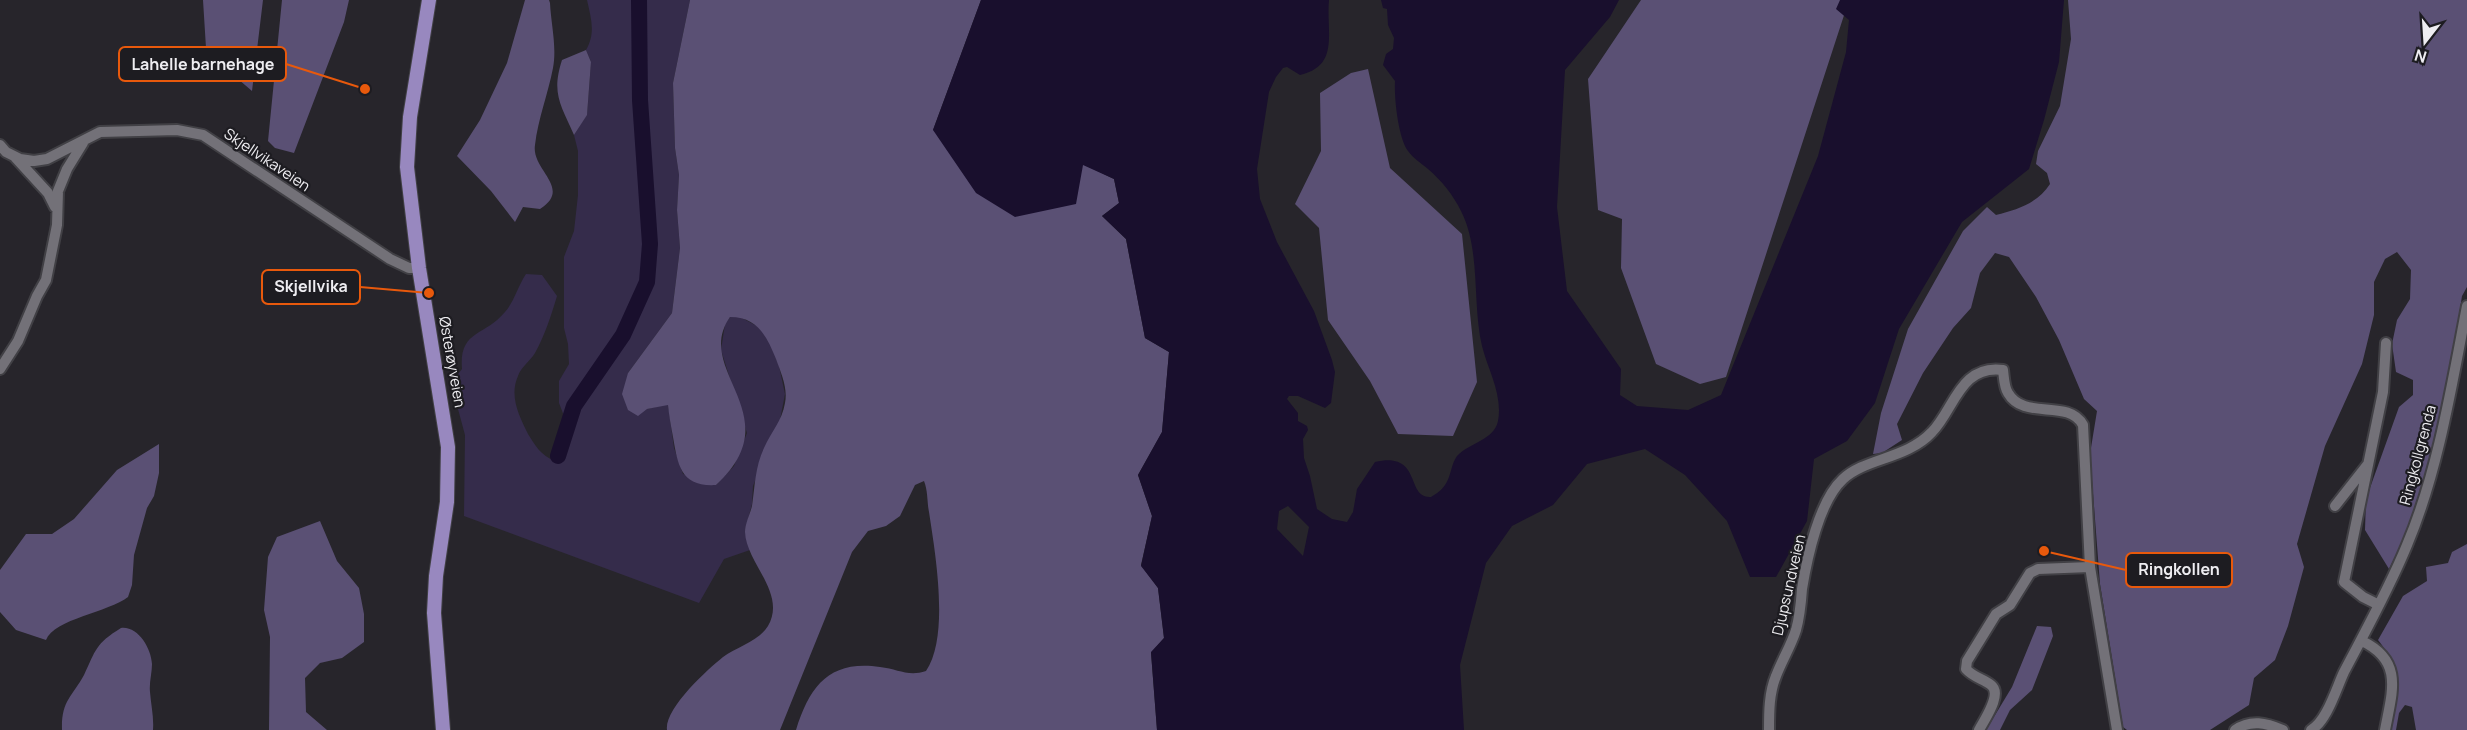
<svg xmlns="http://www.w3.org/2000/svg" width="2467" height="730" viewBox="0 0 2467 730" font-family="Manrope,sans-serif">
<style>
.green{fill:#352c4b}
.forest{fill:#5a5074}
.water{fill:#190f2d;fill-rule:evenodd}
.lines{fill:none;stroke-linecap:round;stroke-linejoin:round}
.river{stroke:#190f2d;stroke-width:16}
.minor-casing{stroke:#414045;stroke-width:14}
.major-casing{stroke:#414045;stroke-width:16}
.minor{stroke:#737178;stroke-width:10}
.major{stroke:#9888bf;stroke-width:14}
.labels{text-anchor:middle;stroke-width:4.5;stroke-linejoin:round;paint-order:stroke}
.street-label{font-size:15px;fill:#eeedf1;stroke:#1d1c21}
.leader{fill:none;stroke:#e8590c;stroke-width:2}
.callout-dot{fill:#e8590c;stroke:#1d1c21;stroke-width:2}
.callout{fill:#1d1c21;stroke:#e8590c;stroke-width:2}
.callout-label{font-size:16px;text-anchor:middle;font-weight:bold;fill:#eeedf1}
</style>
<rect width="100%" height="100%" fill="#27252b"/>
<path class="green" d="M587 0H690L673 83 675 148 679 175 677 210 680 248 672 313 628 373 647 409 668 404 674 448 683 474 716 485 734 466 747 433 721 350 725 324 730 317H740L757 326 769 339 779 366 785 394 780 420 753 486 752 504 745 531 750 550 724 559 699 603 464 516 465 435 451 383 462 369C459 330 484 337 505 312 514 302 518 286 526 274L542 275 557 296C551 316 545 335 535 353 530 361 521 367 518 376 509 396 519 416 528 434 534 444 542 457 554 460L572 419 564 416 559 403V381L569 364 568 344 564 328V257L574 231 578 195V151L574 135 587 114 591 62 586 50C596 33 591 18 587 0Z"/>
<path class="forest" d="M203 0H263L252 91 238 79 218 75 207 64Z
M282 0H349L344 22 294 153 275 148 268 141Z
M525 0H549L550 3C551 24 557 47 553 68 548 94 538 119 535 145 531 170 573 188 540 209L523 207 515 222 491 191 457 156 480 120 507 63Z
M690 0H981L933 130 1083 164 1114 179 1119 203 1102 216 1126 239 1145 338 1169 352 1162 432 1138 475 1152 516 1141 565 1158 588 1164 638 1151 653 1157 730H796C810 685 830 660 880 667 898 669 908 677 926 671 950 636 935 552 929 512 927 502 928 491 924 481L915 485 900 516 886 526 868 531 852 552 780 730H667C664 709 707 670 723 657 737 647 759 641 768 626 787 593 746 563 745 532 745 524 750 514 752 506 755 486 755 467 764 448 771 432 782 421 785 403 788 388 781 373 776 359 767 337 758 317 730 317 692 371 792 415 716 485 681 487 678 466 673 437 671 426 669 416 668 405L647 409 638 416 628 410 622 394 628 373 672 313 680 248 677 210 679 175 675 148 673 83Z
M1641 0H1849L1726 377 1700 384 1656 364 1621 268 1622 219 1598 210 1588 79Z
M2068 0H2467V287L2462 296C2450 372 2439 452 2411 524 2405 539 2396 554 2389 569L2365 530 2366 499 2399 407 2413 395V380L2396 372 2392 344 2397 320 2410 299 2411 270 2397 252 2385 259 2374 282V315L2362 364 2325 446 2297 544 2304 567 2288 626 2275 660 2254 678 2249 705 2210 730H2127L2123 727 2100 584 2090 454 2097 411 2084 399 2059 340 2036 297 2009 257 1995 253 1980 273 1971 308 1953 328 1923 373 1897 424 1902 440 1882 453 1873 454 1881 413 1908 329 1963 231 1987 207 1996 215C2017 210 2038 203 2050 184L2047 173 2036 164 2038 151 2060 106 2071 39Z
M586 50 591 62 587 115 574 135C561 105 551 94 562 60Z
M1368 69 1390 168 1462 234 1477 382 1453 436 1398 434 1370 381 1328 320 1319 228 1295 204 1321 151 1320 93 1351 73Z
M159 444V473L154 496 147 508 134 555 132 585 128 597C109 612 54 619 46 640L16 630 0 612V570L26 534H52L74 519 117 470Z
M320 521 337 561 359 588 364 614V642L342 658 320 663 305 678 306 712 327 730H269L270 637 264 610 268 557 277 537Z
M2467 544V730H2416L2412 707 2405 705 2399 713 2396 730H2391C2398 687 2407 677 2378 640L2403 596 2427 581 2426 567 2448 563 2452 552Z
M2037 626 2051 627 2053 636 2032 690 2010 710 2000 730H1986L2012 687Z
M121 628C138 626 151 648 152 664 152 673 149 683 150 692 151 705 154 717 153 730H62C61 701 72 697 84 675 96 650 95 644 121 628Z"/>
<path class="water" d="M981 0H1329C1326 32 1340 66 1300 75L1287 67 1283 68 1276 77 1269 92 1257 169 1260 199 1277 242 1314 311 1332 360 1335 372 1331 403 1325 408 1298 396H1289L1287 399 1298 413V421L1307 426 1308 430 1303 439 1304 458 1310 476 1317 509 1332 519 1347 522 1353 512 1357 489 1375 462C1423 451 1405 499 1431 497 1436 494 1442 490 1445 485 1451 477 1451 464 1457 456 1469 443 1494 440 1498 421 1503 395 1488 370 1482 346 1472 304 1481 250 1461 211 1453 195 1442 181 1428 169 1421 163 1413 158 1408 151 1398 137 1394 97 1395 81L1383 65 1386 54 1393 49 1394 38 1388 25 1387 9 1383 8 1381 0H1619L1610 17 1565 70 1557 207 1567 291 1621 369 1620 395 1637 406 1688 410 1721 395 1818 156 1846 52 1849 20 1836 9 1840 0H2064L2059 62 2044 120 2029 169 1962 222 1899 329 1875 403 1847 441 1814 459 1807 521 1776 577H1750L1727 521 1685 475 1645 449 1587 464 1553 505 1512 526 1486 563 1460 665 1464 730H1157L1151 652 1164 638 1158 588 1141 566 1152 516 1138 475 1162 432 1169 352 1145 338 1126 239 1102 216 1119 203 1114 179 1083 165 1076 204 1015 217 976 193 933 130ZM1288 506 1309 527 1303 556 1277 529 1279 511Z"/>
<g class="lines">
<path class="river" d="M558 456 574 406 623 335 647 282 650 244 640 100 639 0"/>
<g class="minor-casing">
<path id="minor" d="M0 145 6 152 20 159 34 161 47 159 100 132 177 130 203 135 390 259 409 268H419
M15 157 48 193 55 207
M0 369 18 341 37 296 46 280 57 225 58 191 67 169 83 143
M2335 506 2368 464
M2379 605 2363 597 2344 582 2383 392 2386 343
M2362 641C2404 661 2392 692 2385 730
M1769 730C1769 712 1769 693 1776 676 1782 660 1791 646 1796 630 1800 616 1801 603 1802 589 1807 558 1819 501 1843 479 1865 458 1907 459 1932 432 1954 410 1960 364 2003 370 2004 377 2004 387 2008 393 2024 421 2068 398 2083 425L2090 567 2117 730
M1979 730C1984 720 2003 694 1991 685 1983 679 1973 677 1966 669L1967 661 1996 614 2010 605 2030 573 2038 569 2090 567
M2235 730C2251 719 2266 723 2283 730
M2311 730C2327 721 2336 689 2344 672 2366 630 2389 589 2407 545 2438 472 2452 384 2467 306"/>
</g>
<g class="major-casing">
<path id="major" d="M429 0 410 117 407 167 419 268 448 447 447 502 436 576 434 613 443 730"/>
</g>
<use href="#minor" class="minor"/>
<use href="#major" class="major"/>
</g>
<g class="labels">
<g class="street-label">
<text transform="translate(267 160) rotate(34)" y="5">Skjellvikaveien</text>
<text transform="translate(452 362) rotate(80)" y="5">Østerøyveien</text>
<text transform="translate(2418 455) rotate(-75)" y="5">Ringkollgrenda</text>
<text transform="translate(1789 585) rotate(-77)" y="5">Djupsundveien</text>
</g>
</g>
<path class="leader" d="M365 89L286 64M429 293L360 287M2044 551L2126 570"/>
<g class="callout-dot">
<circle cx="365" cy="89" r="6"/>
<circle cx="429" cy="293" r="6"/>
<circle cx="2044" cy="551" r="6"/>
</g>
<g class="callout">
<rect x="119" y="47" width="167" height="34" rx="6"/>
<rect x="262" y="270" width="98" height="34" rx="6"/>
<rect x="2126" y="553" width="106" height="34" rx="6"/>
</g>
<g class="callout-label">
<text x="203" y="70">Lahelle barnehage</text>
<text x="311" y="292">Skjellvika</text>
<text x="2179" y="575">Ringkollen</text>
</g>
<g transform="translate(2425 42) rotate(197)" stroke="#1d1c21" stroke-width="4.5" paint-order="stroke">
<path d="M0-4.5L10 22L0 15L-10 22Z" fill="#eeedf1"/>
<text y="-9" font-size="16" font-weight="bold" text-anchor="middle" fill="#eeedf1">N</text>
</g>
</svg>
